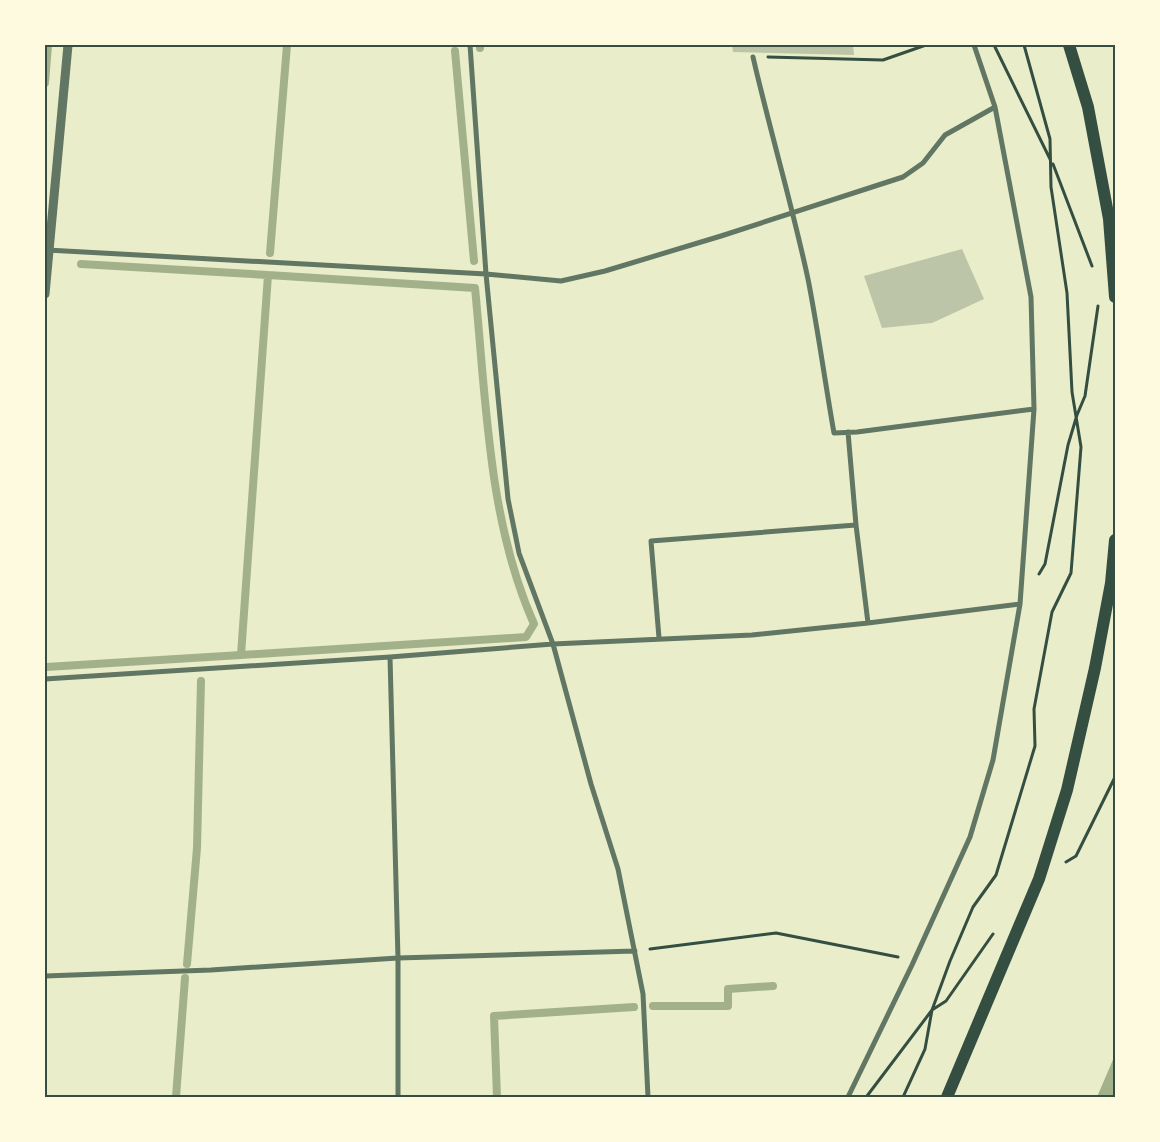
<svg xmlns="http://www.w3.org/2000/svg" width="1160" height="1142" viewBox="0 0 1160 1142" font-family="'Roboto Condensed',sans-serif">
<style>
.water{fill:#a3b18a}
.lines{fill:none;stroke-linecap:round;stroke-linejoin:round}
.stream{stroke:#a3b18a;stroke-width:8}
.building{fill:#bcc5a7}
.path{stroke:#344e41;stroke-width:3}
.minor{stroke:#617663;stroke-width:5}
.tertiary{stroke:#617663;stroke-width:9}
.primary{stroke:#344e41;stroke-width:12}
.neatline{fill:none;stroke:#344e41;stroke-width:2}
</style>
<rect width="100%" height="100%" fill="#e9edc9"/>
<path class="water" d="M1115 1055V1097H1097Z"/>
<g class="lines">
<path class="stream" d="M480 45V48
M455 51 474 261
M45 83 48 45
M270 253 287 45
M241 655 526 637 534 624C488 521 486 399 475 288L268 275
M46 667 241 655 268 275 81 264
M187 964 197 848 201 681
M653 1006H728V989L773 986
M176 1097 185 978
M497 1097 494 1016 634 1007"/>
</g>
<path class="building" d="M732 45H853L854 55 733 52Z
M962 249 984 299 932 323 882 328 864 276Z"/>
<g class="lines">
<path class="path" d="M994 45 1050 159
M768 57 883 60 926 45
M1053 164 1092 266
M1039 574 1045 564 1068 445 1077 415 1085 396 1098 306
M1066 862 1076 856 1115 777
M650 949 776 933 898 957
M867 1096 932 1010 946 1001 993 934
M903 1097 925 1049 932 1010 950 961 973 907 996 875 1035 746 1034 709 1052 612 1071 573 1081 447 1072 392 1067 293 1051 187 1050 139 1024 45"/>
<path class="minor" d="M470 45 486 274 508 499 519 553 553 644 591 784 618 869 643 994 648 1097
M753 57C770 131 792 204 808 279 818 330 825 382 834 433L857 432 1034 409
M47 250 486 274 561 281 605 271 721 236 903 177 923 163 945 135 995 107
M848 432 856 525 868 623
M659 638 651 541 856 525
M390 657 398 958 635 951
M45 679 390 657 553 644 752 635 868 623 1020 604
M45 976 211 970 398 958V1097
M848 1097 912 965 970 837 993 760 1020 604 1034 409 1031 297 995 107 974 45"/>
<path class="tertiary" d="M45 294 68 45"/>
<path class="primary" d="M1069 45 1088 107 1109 219 1115 297
M947 1097 1039 879 1067 790 1095 668 1111 583 1115 540"/>
</g>
<rect width="1160" height="1142" fill="none" stroke="#fefae0" stroke-width="92"/>
<rect x="46" y="46" width="1068" height="1050" class="neatline"/>
</svg>
